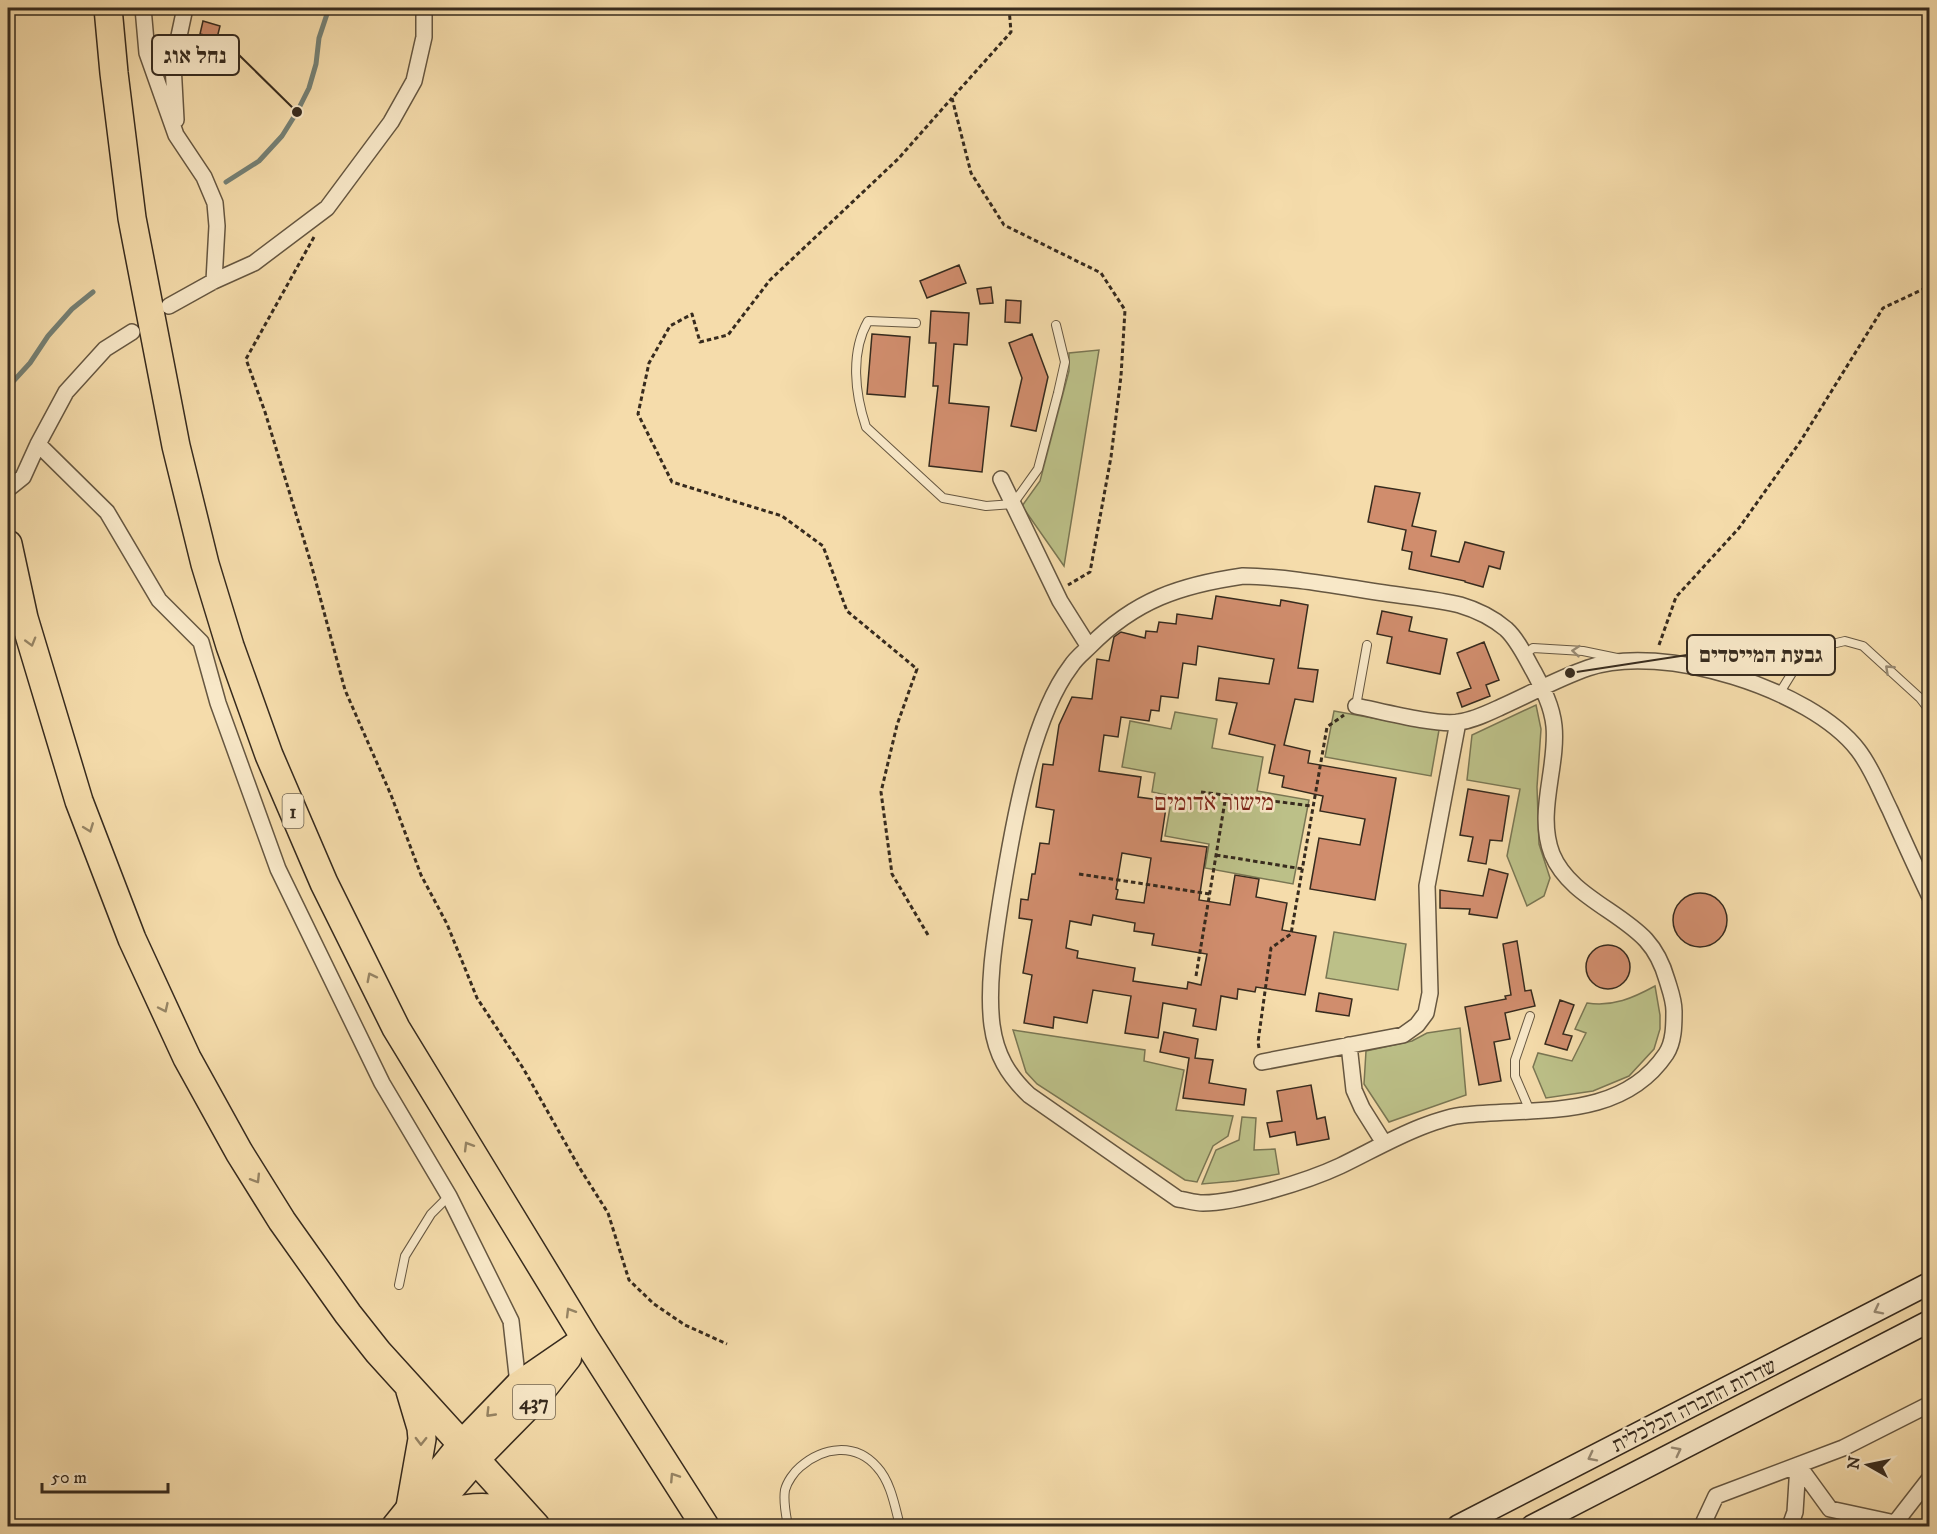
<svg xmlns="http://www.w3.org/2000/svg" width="1937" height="1534" viewBox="0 0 1937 1534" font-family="'IM FELL DW Pica','Frank Ruhl Libre',serif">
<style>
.green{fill:#bcc088;stroke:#7a7653;stroke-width:1.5}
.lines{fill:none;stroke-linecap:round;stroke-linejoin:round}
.stream{stroke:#758176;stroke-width:5}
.building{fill:#d08d6d;stroke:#372b1e;stroke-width:1.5;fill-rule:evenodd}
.lane-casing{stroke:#665741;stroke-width:10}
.street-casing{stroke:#665741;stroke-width:18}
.secondary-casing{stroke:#372b1e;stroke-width:24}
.primary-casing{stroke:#372b1e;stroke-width:27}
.highway-casing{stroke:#372b1e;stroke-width:30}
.path{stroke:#372b1e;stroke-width:3;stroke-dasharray:4.5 3;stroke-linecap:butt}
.lane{stroke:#f8e8c8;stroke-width:8}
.street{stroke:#f8e8c8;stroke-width:15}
.secondary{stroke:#f8e8c8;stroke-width:21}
.primary{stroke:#f5dcab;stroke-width:24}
.highway{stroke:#f5dcab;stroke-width:27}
.oneway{stroke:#968464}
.oneway2{stroke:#988a73}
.labels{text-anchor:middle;stroke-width:5;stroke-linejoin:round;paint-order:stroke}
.shield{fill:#f8e8c8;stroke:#716451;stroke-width:1.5}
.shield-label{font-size:20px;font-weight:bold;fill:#372b1e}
.street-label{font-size:21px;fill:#372b1e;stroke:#f8e8c8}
.quarter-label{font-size:24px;fill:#7a1f14;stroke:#f8e8c8}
.leader{fill:none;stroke:#372b1e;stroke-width:2}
.callout-dot{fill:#372b1e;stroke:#f8e8c8;stroke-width:2}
.callout{fill:#f8e8c8;stroke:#372b1e;stroke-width:2}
.callout-label{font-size:22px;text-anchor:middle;font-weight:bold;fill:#372b1e}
</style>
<rect width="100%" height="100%" fill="#f5dcab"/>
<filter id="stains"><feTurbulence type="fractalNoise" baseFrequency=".00333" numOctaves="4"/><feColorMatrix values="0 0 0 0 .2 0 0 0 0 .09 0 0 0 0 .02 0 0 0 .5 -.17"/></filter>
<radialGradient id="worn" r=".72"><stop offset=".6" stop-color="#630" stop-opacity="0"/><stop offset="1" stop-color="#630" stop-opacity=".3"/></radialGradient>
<path class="green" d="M1099 350 1064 566 1022 506 1040 481 1069 371V353Z
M1536 705 1541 729 1537 787 1539 844 1550 878 1544 896 1527 906 1507 856 1520 789 1467 780 1472 735Z
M1334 711 1439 730 1431 776 1325 757Z
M1175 712 1217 719 1212 748 1263 757 1257 791 1309 800 1293 884 1205 868 1209 844 1165 836 1172 796 1152 792 1155 773 1122 767 1130 721 1171 729Z
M1334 932 1406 944 1398 990 1326 978Z
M1655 986 1660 1015V1029L1654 1049 1629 1076 1593 1091 1546 1098 1533 1067 1538 1053 1572 1061 1586 1033 1575 1029 1587 1003C1613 1007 1633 998 1655 986Z
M1460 1028 1466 1095 1389 1122 1364 1084 1366 1051 1412 1041 1427 1033Z
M1013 1030 1145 1050 1144 1061 1184 1070 1176 1110 1233 1116 1228 1136 1213 1146 1197 1182 1185 1180 1037 1084 1026 1072Z
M1242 1117 1256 1118 1254 1150 1275 1149 1279 1174 1236 1181 1202 1184 1216 1150 1239 1140Z"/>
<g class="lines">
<path class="stream" d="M226 182 259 161 282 136 297 112 309 88 316 64 319 38 329 8
M8 387 30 363 48 336 72 309 93 292"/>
</g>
<path class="building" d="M203 21 220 26 217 38 200 34Z
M959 265 966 283 927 298 920 281Z
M991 287 993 303 980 304 977 289Z
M1006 300 1021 301 1020 323 1005 322Z
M931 311 969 313 967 345 954 344 949 403 989 407 982 472 929 466 938 386H933L936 343H929Z
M872 334 910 337 905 397 867 394Z
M1032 334 1048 377 1036 431 1011 426 1022 378 1009 343Z
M1375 486 1420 493 1412 526 1436 531 1431 556 1459 562 1465 542 1504 552 1500 569 1489 566 1483 587 1465 582V581L1409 569 1412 552 1402 550 1406 530 1368 522Z
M1216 596 1280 606 1281 600 1308 605 1298 668 1318 670 1313 702 1295 699 1284 745 1310 751 1308 763 1396 778 1375 900 1310 889 1319 838 1360 845 1365 819 1320 811 1323 796 1282 787 1284 776 1269 773 1275 745 1229 734 1237 703 1216 700 1219 678 1269 684 1274 659 1198 646 1196 665 1183 663 1178 698 1161 696 1159 711 1151 710 1149 721 1121 717 1118 737 1104 735 1099 771 1141 777 1138 797 1167 801 1161 841 1207 847 1199 900 1230 905 1235 875 1259 879 1256 897 1287 903 1282 930 1316 936 1305 995 1256 987 1255 992 1238 989 1237 999 1221 996 1216 1030 1193 1026 1196 1009 1163 1003 1158 1038 1125 1033 1131 996 1093 990 1087 1023 1054 1017 1053 1028 1024 1023 1032 975 1023 973 1032 920 1019 918 1021 899 1028 900 1032 874H1035L1040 843 1049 844 1054 810 1036 807 1043 764 1053 765 1059 725 1072 697 1092 699 1097 659 1109 661 1114 637 1121 632 1145 638 1146 631 1157 632 1159 622 1176 624 1177 614 1212 619ZM1122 853 1151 858 1144 903 1116 899 1118 890 1116 889ZM1093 915 1135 923 1134 931 1154 934 1152 945 1207 954 1201 985 1188 982 1187 989 1133 981 1135 968 1077 958 1078 951 1066 948 1070 921 1091 925Z
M1382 611 1412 617 1409 631 1447 639 1440 674 1387 663 1392 637 1377 634Z
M1484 642 1499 680 1486 685 1490 696 1462 707 1457 693 1471 688 1457 653Z
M1468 789 1509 796 1502 841 1490 840 1486 864 1468 861 1473 837 1460 835Z
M1489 869 1508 874 1497 918 1469 914 1470 909 1440 908V890L1483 896Z
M1673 920a27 27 0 1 1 54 0a27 27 0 1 1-54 0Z
M1517 941 1525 991 1531 990 1535 1006 1505 1013 1510 1039 1494 1042 1501 1081 1479 1085 1465 1007 1506 999 1505 996 1511 995 1503 944Z
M1586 967a22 22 0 1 1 44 0a22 22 0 1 1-44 0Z
M1319 993 1352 999 1349 1016 1316 1011Z
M1560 1000 1574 1005 1563 1034 1572 1036 1567 1050 1545 1044Z
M1164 1032 1198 1039 1195 1058 1213 1060 1209 1083 1246 1089 1244 1105 1183 1098 1189 1058 1160 1052Z
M1311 1085 1317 1119 1325 1117 1329 1139 1297 1145 1295 1132 1270 1137 1267 1123 1282 1121 1277 1091Z"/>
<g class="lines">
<g class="lane-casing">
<path id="lane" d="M916 323 868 321C850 353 855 394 866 427L943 498 986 506 1013 504 1038 469 1058 393 1065 362 1056 325
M1524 655 1533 648 1583 651 1617 658
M1779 694 1800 660 1819 647 1845 641 1863 646 1920 698 1930 711
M1356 706 1367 645
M1530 1016 1515 1060V1076L1530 1111
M399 1285 405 1256 431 1214 449 1196
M788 1526C786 1515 783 1502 785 1490 787 1482 794 1472 800 1467 823 1447 855 1442 877 1467 891 1482 895 1507 900 1526"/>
</g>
<g class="street-casing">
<path id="street" d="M143 8 147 53 176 135 204 177 215 203 217 226 214 281
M176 120 173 64 185 8
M169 306 214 281 254 263 327 208 391 122 414 81 424 37V8
M38 444 107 512 159 600 201 642 218 703 278 869 382 1083 449 1196 511 1321 518 1384
M1001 479 1060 601 1089 647
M8 489 23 477 38 444 66 392 105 349 132 332
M1243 576C1291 577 1337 586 1384 593 1409 597 1436 599 1460 605 1477 610 1493 618 1506 629 1518 640 1526 658 1534 672 1543 689 1552 706 1554 726 1558 767 1536 813 1552 854 1569 895 1618 910 1646 940 1656 951 1663 966 1667 980 1670 990 1674 1000 1674 1011 1674 1025 1674 1042 1666 1054 1620 1122 1534 1107 1464 1115 1450 1116 1434 1122 1421 1127 1393 1138 1367 1153 1340 1166 1308 1181 1237 1203 1203 1203 1195 1203 1186 1200 1178 1199L1029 1095C1008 1075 996 1055 992 1025 987 985 995 938 1001 899 1012 831 1030 720 1071 666 1076 658 1084 652 1090 646 1135 600 1181 585 1243 576Z
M1356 706C1381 711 1436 726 1459 722 1474 720 1488 713 1501 707 1530 694 1559 678 1588 668 1662 642 1811 689 1858 750 1872 768 1880 790 1890 810 1903 839 1916 868 1930 897
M1349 1045 1354 1090 1362 1108 1384 1143
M1262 1062 1403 1035 1417 1025 1426 1013 1430 993 1427 886 1458 722
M1798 1465 1830 1509 1895 1523 1930 1478
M1702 1526 1716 1496 1843 1448 1930 1404
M1790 1526 1795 1512 1798 1465"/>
</g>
<g class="secondary-casing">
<path id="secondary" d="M1458 1526 1930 1283
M1532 1526 1930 1321"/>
</g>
<g class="primary-casing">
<path id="primary" d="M421 1525 477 1460 535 1401 569 1358
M394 1526 461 1443 518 1384 585 1338"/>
</g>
<g class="highway-casing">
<path id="highway" d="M108 8 114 73 132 218 176 446 205 564 230 646 269 755 324 883 396 1028 585 1338 705 1526
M8 544 24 618 79 801 132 939 187 1058 239 1152 282 1221 348 1314 378 1352 536 1526
M410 1507 422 1439 421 1428 410 1391
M425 1521C462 1506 486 1503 524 1514"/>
</g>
<path class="path" d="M486 8 521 12 580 8
M1009 8 1011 32 952 98 971 173 1004 225 1101 273 1125 310 1121 376 1111 457 1090 572 1068 585
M314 237 246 359 265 412 310 560 345 690 391 795 421 875 447 924 477 998 523 1068 579 1167 608 1213 629 1280 654 1304 685 1325 727 1344
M1659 645 1676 597 1739 528 1800 442 1883 308 1930 286
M1201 792 1312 806
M1216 855 1303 869
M1079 874 1210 894
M928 935 892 874 881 792 897 725 917 669 847 611 823 546 782 516 672 482 638 414 649 363 670 326 692 314 700 342 728 335 770 280 898 159 952 98
M1196 976 1226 795
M1259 1048 1258 1042 1271 948 1291 934 1327 727 1344 715"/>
<use href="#lane" class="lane"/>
<use href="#street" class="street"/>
<use href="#secondary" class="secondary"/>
<use href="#primary" class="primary"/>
<use href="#highway" class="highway"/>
</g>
<defs><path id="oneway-chevron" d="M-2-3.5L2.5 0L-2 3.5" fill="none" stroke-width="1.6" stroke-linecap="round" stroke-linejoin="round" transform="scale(1.5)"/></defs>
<g class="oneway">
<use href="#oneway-chevron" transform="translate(31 642) rotate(74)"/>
<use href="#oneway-chevron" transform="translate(89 828) rotate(69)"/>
<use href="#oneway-chevron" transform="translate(371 977) rotate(-117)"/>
<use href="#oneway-chevron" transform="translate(164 1008) rotate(65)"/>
<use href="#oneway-chevron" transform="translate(468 1146) rotate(-121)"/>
<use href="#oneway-chevron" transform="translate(256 1179) rotate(58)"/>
<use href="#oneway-chevron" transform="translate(570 1312) rotate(-121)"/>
<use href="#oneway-chevron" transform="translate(490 1413) rotate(134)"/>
<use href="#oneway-chevron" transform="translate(421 1441) rotate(91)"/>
<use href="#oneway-chevron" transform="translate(674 1477) rotate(-123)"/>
</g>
<g class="oneway2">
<use href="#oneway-chevron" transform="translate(1576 651) rotate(-175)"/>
<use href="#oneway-chevron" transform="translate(1889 669) rotate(-137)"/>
<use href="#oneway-chevron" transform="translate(1878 1310) rotate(153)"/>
<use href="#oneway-chevron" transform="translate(1677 1451) rotate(-27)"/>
<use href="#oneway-chevron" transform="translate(1592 1457) rotate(153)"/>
</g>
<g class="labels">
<g class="shield">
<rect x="282.5" y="794" width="21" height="34" rx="4.5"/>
<rect x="513" y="1385" width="42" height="34" rx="4.5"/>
</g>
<g class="shield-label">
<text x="293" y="818">1</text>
<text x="534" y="1409">437</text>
</g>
<g class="street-label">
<text transform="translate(1694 1405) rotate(-27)" y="7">שדרות החברה הכלכלית</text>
</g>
<g class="quarter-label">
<text x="1214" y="810">מישור אדומים</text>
</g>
</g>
<path class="leader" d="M297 112L239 55M1570 673L1687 655"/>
<g class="callout-dot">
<circle cx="297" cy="112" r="6"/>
<circle cx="1570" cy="673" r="6"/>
</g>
<g class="callout">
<rect x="152" y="35" width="87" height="40" rx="6"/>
<rect x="1687" y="635" width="148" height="40" rx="6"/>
</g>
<g class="callout-label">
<text x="195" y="63">נחל אוג</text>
<text x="1761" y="662">גבעת המייסדים</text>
</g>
<rect width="1937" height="1534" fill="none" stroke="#f5dcab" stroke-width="30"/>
<rect x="9" y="9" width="1919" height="1516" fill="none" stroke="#372b1e" stroke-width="3"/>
<rect x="15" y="15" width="1907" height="1504" fill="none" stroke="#372b1e" stroke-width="1.5"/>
<g transform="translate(1868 1465) rotate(279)" stroke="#f8e8c8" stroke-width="4.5" paint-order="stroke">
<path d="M0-4.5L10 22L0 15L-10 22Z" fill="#372b1e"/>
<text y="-9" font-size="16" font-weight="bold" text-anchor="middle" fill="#372b1e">N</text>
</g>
<path d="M42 1483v9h126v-9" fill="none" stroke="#372b1e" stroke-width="3"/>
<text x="51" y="1483" font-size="18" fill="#372b1e" stroke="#f8e8c8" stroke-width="4.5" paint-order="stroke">50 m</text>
<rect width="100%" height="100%" filter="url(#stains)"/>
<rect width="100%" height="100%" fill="url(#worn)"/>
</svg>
